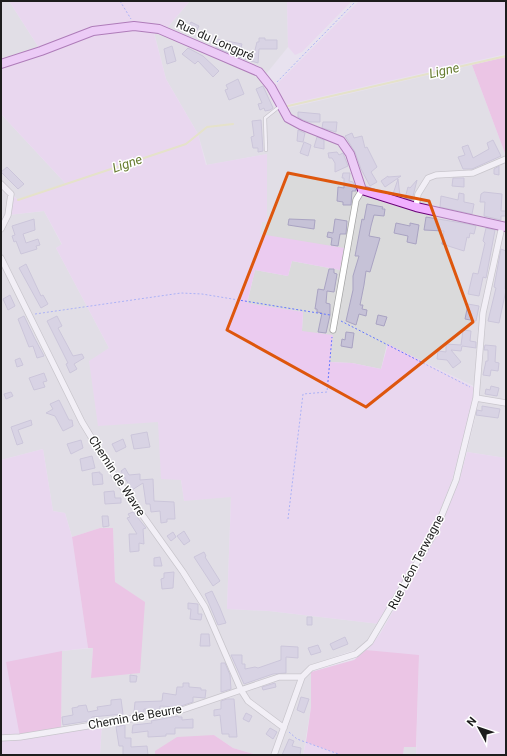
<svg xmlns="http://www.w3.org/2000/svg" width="507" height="756" viewBox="0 0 507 756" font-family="Roboto,sans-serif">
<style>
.residential{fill:#dadadb}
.farmland{fill:#ebcbf0}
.grass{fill:#efa2d9}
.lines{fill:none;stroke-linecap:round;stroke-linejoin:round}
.stream{stroke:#e2e29d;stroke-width:2}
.building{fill:#c6c2d7;stroke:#a9a3c2}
.lane-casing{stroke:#a4a4a4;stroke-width:4}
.street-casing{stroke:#a4a4a4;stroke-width:7}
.secondary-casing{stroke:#6a0078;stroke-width:10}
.path{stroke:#6376ff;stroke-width:1;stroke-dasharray:2 2;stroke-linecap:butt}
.lane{stroke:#fff;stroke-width:2.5}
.street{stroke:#fff;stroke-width:5.5}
.secondary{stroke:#f1b0ff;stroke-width:8}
.marked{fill:none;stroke:#de560d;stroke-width:3;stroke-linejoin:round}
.labels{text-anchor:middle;stroke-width:3;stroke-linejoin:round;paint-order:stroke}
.street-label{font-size:12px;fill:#1d1d1d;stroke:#fff}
.water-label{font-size:13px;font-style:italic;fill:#677c30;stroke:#fff}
</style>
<rect width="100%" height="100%" fill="#e8e2ef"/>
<path class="residential" d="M1 1H9L41 51 1 64Z
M190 1H287L288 47 262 79 275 108 279 113 288 108 472 65 506 156V458L467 452 478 405 480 389 387 344 381 369 352 363 330 362 302 331 303 312 247 304 255 270 288 276 292 261 340 270 260 234 262 222H267V154L207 165 198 134 166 79 154 32 164 34 167 28Z
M1 114 66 184 18 200 12 194 8 215 44 211 62 245 56 248 109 348 158 422 181 480 184 500 231 496 227 609 269 611 380 624 368 639 357 649 311 665V707L303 755H257L233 748 214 735 156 751 155 755H100L102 723 61 730 62 651 93 648 91 677 115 582 113 528H100L72 537 65 513 53 511 43 449 1 460Z
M404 747H416V755H403Z"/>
<path class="farmland" d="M9 1H190L167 28 164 35 154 33 166 79 198 134 206 165 267 154V222H262L260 234 344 248 340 270 292 261 288 276 255 270 247 303 303 312 302 331 333 335 330 362 352 363 381 369 388 344 475 388 473 403 452 480 434 527 380 624 269 611 227 609 231 497 184 501 181 480 161 479 158 422 98 426 89 361 109 348 56 248 62 244 44 211 8 215 11 194 18 200 66 184 1 114V64L41 51Z
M287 1H352L302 52 295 55 288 47Z
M359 1H506V54L285 105 276 86 279 82Z
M43 449 53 511 65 513 72 537 88 648 62 651 20 737 102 723 100 755H1V460Z
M467 452 506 458V755H416L419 656 366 650 380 634 438 533 459 481Z
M306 742 341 755H303Z"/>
<path class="grass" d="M506 57V156L472 65Z
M100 528H113L115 582 145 602 140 673 91 678 93 648H88L72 537Z
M366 650 419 655 416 747H404L403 755H341L306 742 311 707V672L354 660Z
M62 651 61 730 20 737 6 662Z
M214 735 233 748 257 755H155V751L177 737Z"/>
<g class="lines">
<path class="stream" d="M288 106 506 56
M18 200 186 144 207 127 233 124"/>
</g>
<path class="building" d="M191 22 199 26 195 34 187 29Z
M259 38H265V40H277V49H259L258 63 244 59 216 48 217 39 242 44 240 51 254 54 257 42H259Z
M172 46 176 61 167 64 164 49Z
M188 48 203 56 219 71 213 77 198 61 195 64 182 54Z
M238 79 244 94 229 100 225 90 228 89 226 85Z
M263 86 273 108 270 110 265 111 264 108 260 110 258 104 262 103 256 89Z
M298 112 320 114V122H309L303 120 298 117Z
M261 120 263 151 258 152V148H253L251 137 254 136 252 121Z
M323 122H337L336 132 322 128Z
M298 130 305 133 303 142 297 141Z
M352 133 354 138 362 136 365 148 367 147 377 167 371 172 377 182 370 186 361 169 355 152 345 136Z
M317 137 324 140V149L314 147Z
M493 140 501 156 472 169H463L458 157 465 155 462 147 468 145 473 158 489 149 487 143Z
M304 142 311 145 308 156 300 153Z
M337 152 339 155 343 153 348 166 335 172V163L332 158H329L328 153Z
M499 166V175L494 174V169Z
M7 167 24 184 18 189 1 172Z
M343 173H350L349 181 353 182 356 191H352L351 205H343V202L337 201 338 187 344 188V178H342Z
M388 176V177L401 176 385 187 381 181Z
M453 178H464V187L452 186Z
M398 179 400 196 393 194Z
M417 180 412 200 405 198 408 187 410 188Z
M484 192 502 194 501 211H506V216H501V220L484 216 485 202H480L481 194Z
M459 193 464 194V202L474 204 472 214 440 207 441 196 458 200Z
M367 204 383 207 382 209H385L384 216 374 215 371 226 369 236 380 238 370 272 366 271 364 285 360 305H363L362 309 367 310 366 316 359 314 356 325 346 321 353 290V276L359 256H355L362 219 364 220Z
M426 217 468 224 476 226 474 234 470 233 469 238 467 237 464 251 442 244 444 231 424 230Z
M34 219 35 230 23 234 26 243 38 239 40 245 36 246 37 249 21 254 16 241 14 242 12 236 15 235 12 226Z
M289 219 315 220 314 229 288 225Z
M335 219 347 221 346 234H340L338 246 331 245 332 238 327 237 328 232 333 233Z
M396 223 410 226V223L419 225 416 244 407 242 408 236 394 233Z
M486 228 495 230 486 278 483 277 479 296 468 294 473 273 478 274 485 243 483 241Z
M501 249 506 251 505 289 506 290 499 323 488 321 496 288 494 287Z
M26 264 41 296 43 295 48 304 41 308 19 268Z
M329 269H334V273L337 274 334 292 327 291 326 303 330 304V315L326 333 318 332 322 313 317 312V309H315L318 289 324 290Z
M10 295 15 306 8 310 3 299Z
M468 304 479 306 476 321 465 319Z
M378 315 387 317 384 326 376 324Z
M24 316 34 337 44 356 37 358 33 346 29 347 18 319Z
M57 316 62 326 58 328 73 356 82 354 84 358 74 364 77 369 70 373 66 364 68 363 47 321Z
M463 330 471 331 470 341 476 342V348L462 346 461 351 451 350 461 362 453 368 447 360 437 359 438 351 446 352V344L461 345Z
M346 332 354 333 352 348 341 346 342 339 345 340Z
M485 345 496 346 495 362 499 363 498 371 491 370 490 376 483 375 486 361H488V350H484Z
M20 358 23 365 17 367 15 360Z
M44 373 47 381 43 382 45 387 34 390 29 378Z
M491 386 499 388 497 396 485 394 486 389 490 390Z
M11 392 13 396 6 399 4 394Z
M59 400 69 420H72L73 426 63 431 55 416 46 413 53 409 50 404Z
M482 406 500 409 498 418 476 415 477 410 482 411Z
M31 420 32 425 18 430 23 443 17 445 11 427Z
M147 432 150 447 134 449 131 435Z
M123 439 126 447 116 452 112 444Z
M81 440 83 448 71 454 67 444Z
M92 456 95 468 82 471 80 459Z
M125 468 129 475 140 474V480L153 479 154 501 174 502 175 519H167V522L161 523 160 511 151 512 150 504H146L143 483 132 490 121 471Z
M100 472V474H102L103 484 93 485 92 473Z
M114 491 115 498H121V503L105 504 104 492Z
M133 512 146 528 143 529 144 544 139 543V551L130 552 129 534H137L127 518 130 517 128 514Z
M102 516H108L109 526 103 527Z
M184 531 190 541 184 545 177 536Z
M173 532 176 537 171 541 167 536Z
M204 552 206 556 205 557 220 581 213 586 194 557Z
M160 557 162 566H154V558Z
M174 572 173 588 162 589 161 579 164 578V573Z
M212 591 220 608 226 623 218 625 208 601 205 594Z
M188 603 198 604V614H202L201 620 190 619 191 609H188Z
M307 617H312V625H307Z
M201 634H209L210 646H200Z
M345 637 348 644 333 650 330 644Z
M318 645 321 652 311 655 308 648Z
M281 646 298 647V658L286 657V673L273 674 244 684 231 655H242V664H245V669L255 667 258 668 281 660Z
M221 663H225L230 675 231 689 221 692Z
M130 675 137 676 136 682H130Z
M183 683H189V687L201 688V690H206L205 698 193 697V702L178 707 160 706V710L144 709V712H134L135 702 162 701 163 693 176 695 177 687H183Z
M275 683 276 687 263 690 262 687Z
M301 697 309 699 304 713 297 710Z
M121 699 123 714 92 717 89 721 63 725 62 717 73 715 72 708 78 707V706L86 705 88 712 98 710 97 707 111 705V700Z
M227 699H234L237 737H229V734H222L220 715 214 716V710L221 709V701Z
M246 713 252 716 249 722 243 719Z
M178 716V717H182V720L193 719V728H175V734H166V736L148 737V731L132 733 133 725 152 723 151 721Z
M125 725V738H131V747L147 746 148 755H123V746H119L116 727Z
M270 728 277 732 273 739 266 734Z
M289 739 294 741 292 746 301 748 300 755H282Z"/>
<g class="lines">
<g class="lane-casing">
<path id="lane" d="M266 150 265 118 280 106"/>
</g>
<g class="street-casing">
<path id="street" d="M1 184 11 194 8 215 1 229
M416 207 418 194 428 178 436 175 473 173 506 159
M1 258 82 422 116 478 183 572 205 607 241 690 248 701 284 728
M333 330 356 200 362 190
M476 398 506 403
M1 738 20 737 179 711 279 677H302
M274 755 302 677 311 668 356 654 370 642 435 532 456 480 476 398 483 313 502 226"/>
</g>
<g class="secondary-casing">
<path id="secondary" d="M1 64 41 51 93 31 134 26 159 29 259 72 271 87 288 118 301 125 341 141 350 154 362 190 416 207 506 227"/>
</g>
<path class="path" d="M120 1 131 19
M277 82 356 1
M35 314 181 293 202 294 330 315
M341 321 470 387
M288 519 303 394 327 392 332 337
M289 732 297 739 341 755"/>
<use href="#lane" class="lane"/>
<use href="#street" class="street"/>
<use href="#secondary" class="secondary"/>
</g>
<path d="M0 0H507V756H0ZM288 173 429 201 473 322 366 407 227 330Z" fill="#e8e2ef" fill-opacity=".55" fill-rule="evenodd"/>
<path class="marked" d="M288 173 429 201 473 322 366 407 227 330Z"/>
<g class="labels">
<g class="street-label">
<text transform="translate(215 40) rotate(24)" y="4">Rue du Longpré</text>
<text transform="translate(117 476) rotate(57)" y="4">Chemin de Wavre</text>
<text transform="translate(416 562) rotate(-62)" y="4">Rue Léon Terwagne</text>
<text transform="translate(135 717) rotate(-10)" y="4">Chemin de Beurre</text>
</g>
<g class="water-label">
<text transform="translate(444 70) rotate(-13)" y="5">Ligne</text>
<text transform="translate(127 163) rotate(-19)" y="5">Ligne</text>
</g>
</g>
<rect width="507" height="756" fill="none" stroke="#1d1d1d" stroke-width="4"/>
<g transform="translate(479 728) rotate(310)" stroke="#ffffff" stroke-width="3" paint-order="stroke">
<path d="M0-3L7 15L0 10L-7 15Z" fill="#1d1d1d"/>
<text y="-6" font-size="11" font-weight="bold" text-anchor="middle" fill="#1d1d1d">N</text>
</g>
</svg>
